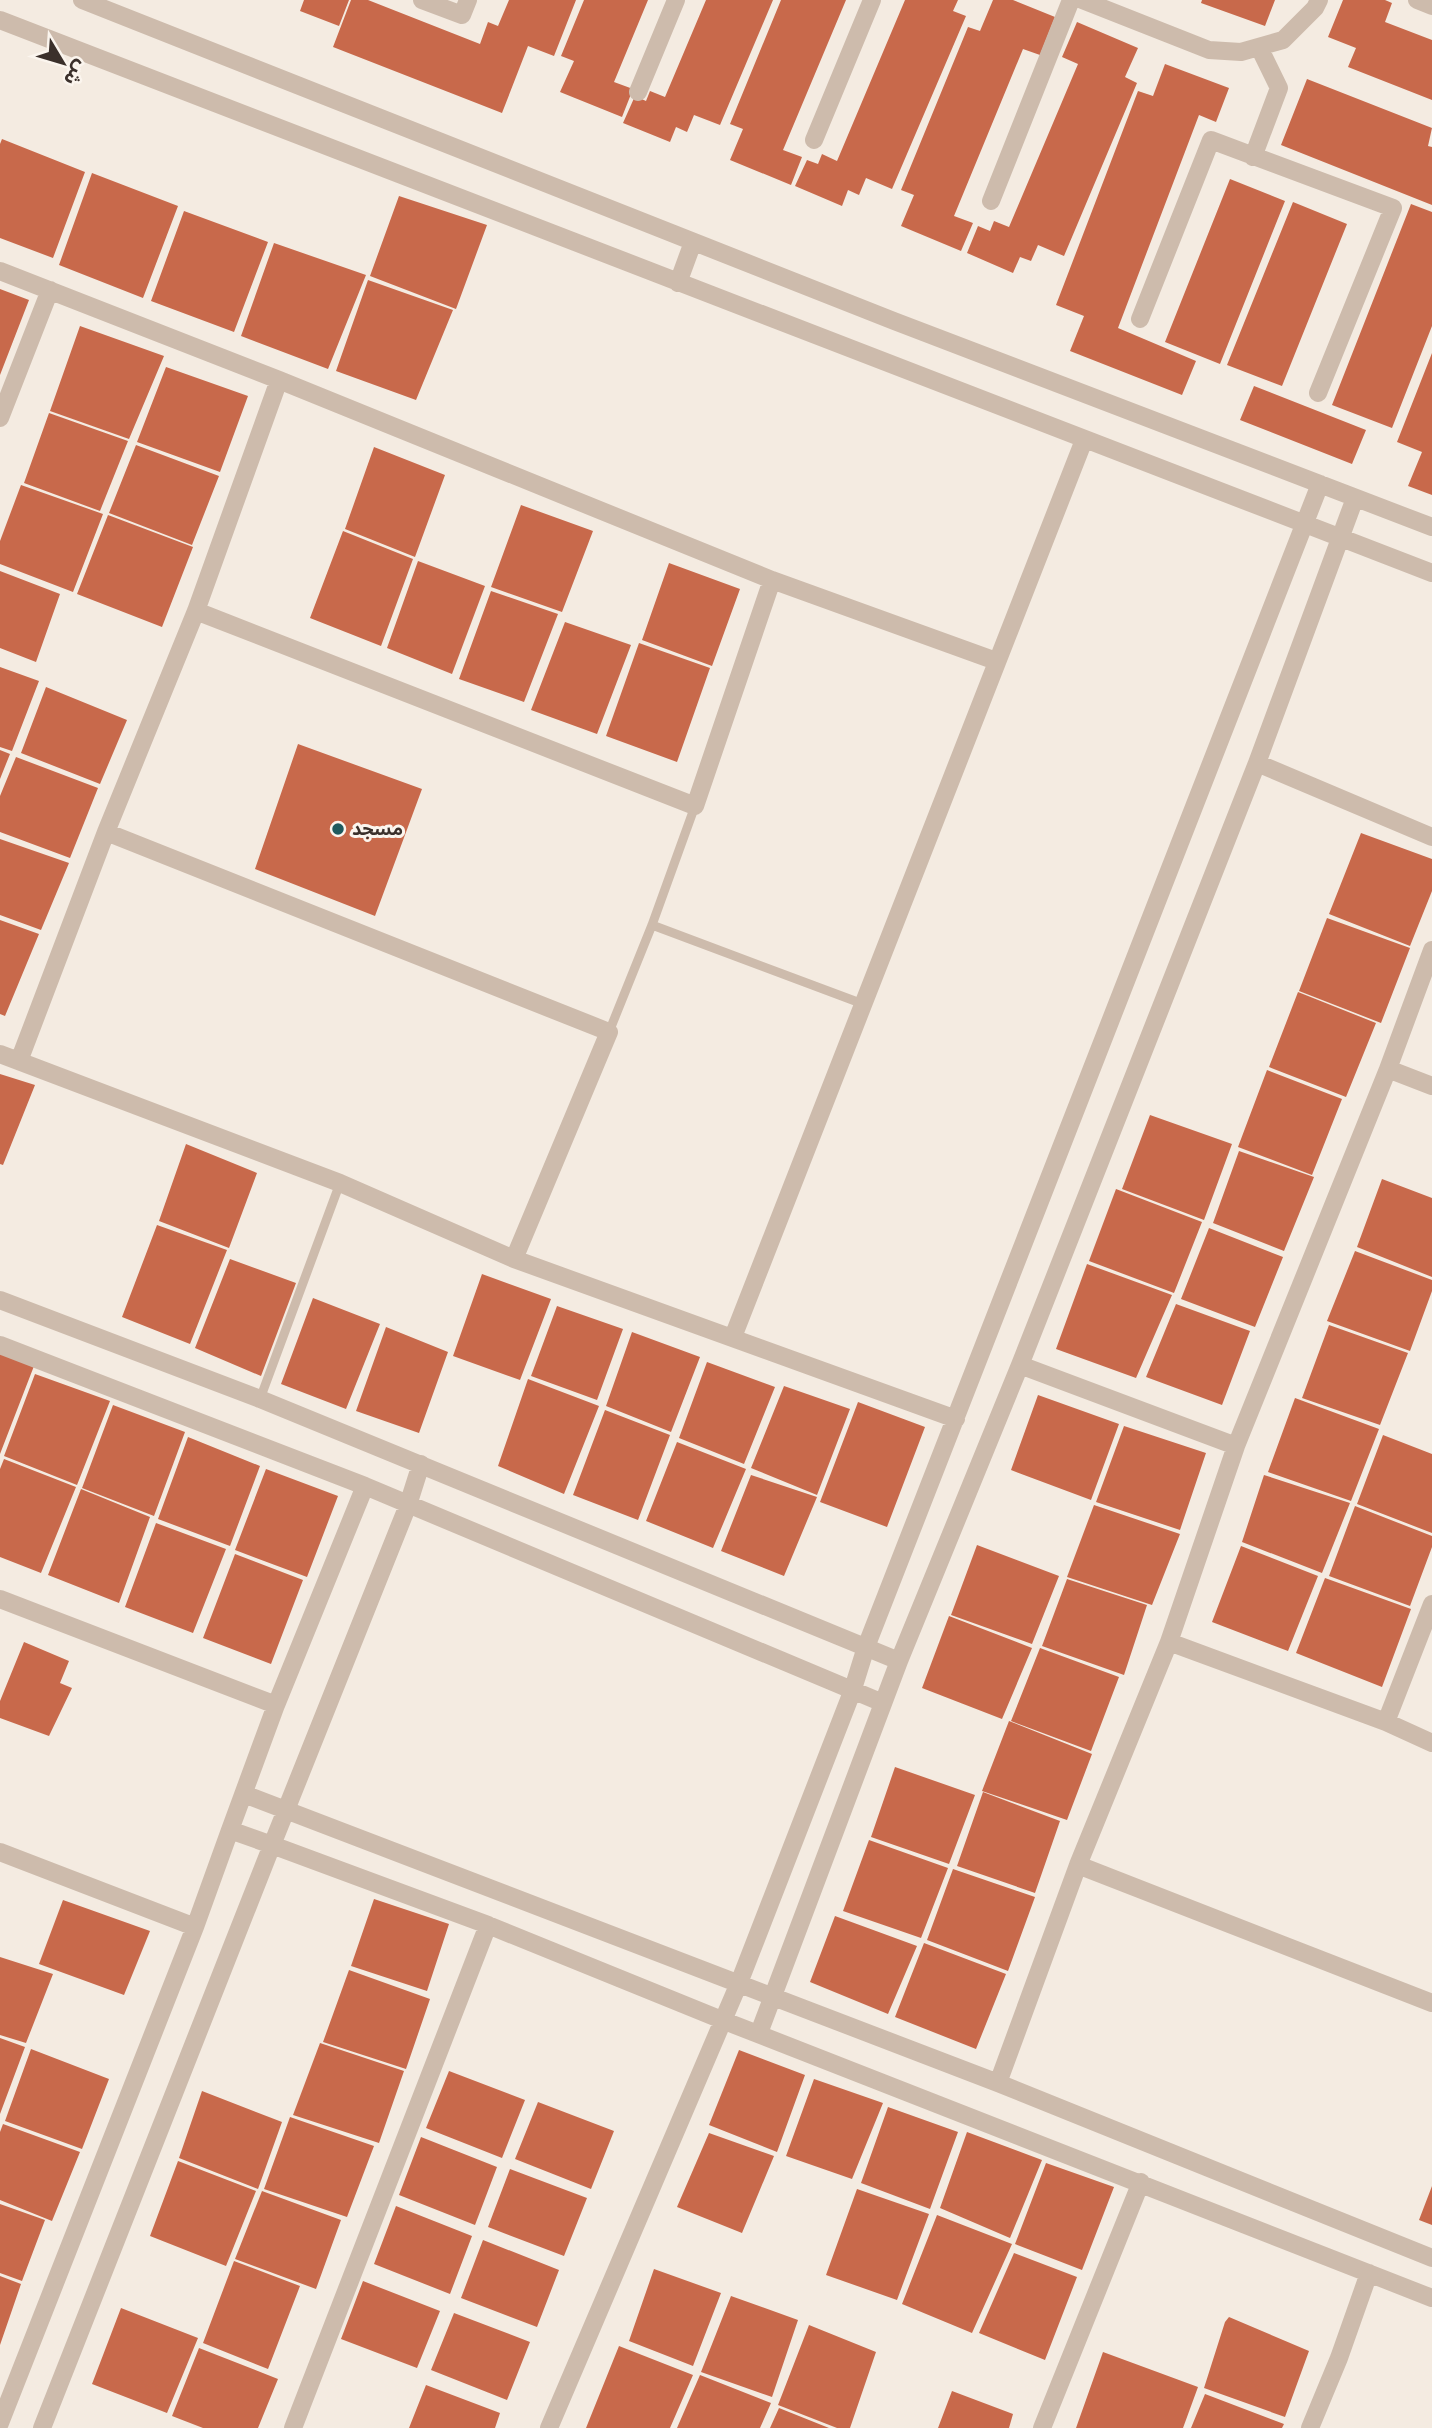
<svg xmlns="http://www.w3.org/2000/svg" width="1432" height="2428" viewBox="0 0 1432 2428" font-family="'Golos Text','Noto Sans Arabic',sans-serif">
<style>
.building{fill:#c8694b}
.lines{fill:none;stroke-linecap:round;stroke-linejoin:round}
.lane{stroke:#cdbbac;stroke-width:9}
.street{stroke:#cdbbac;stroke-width:18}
.poi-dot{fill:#1f5a5e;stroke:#fbf5ee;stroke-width:2.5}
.labels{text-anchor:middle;stroke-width:6;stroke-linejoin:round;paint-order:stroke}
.poi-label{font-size:18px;font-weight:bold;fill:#3b302b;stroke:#fbf5ee;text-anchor:start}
</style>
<rect width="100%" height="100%" fill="#f4ebe1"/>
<path class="building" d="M304 0H349L339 26 300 11Z
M351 0H368L480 44 488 22 498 26 509 0H576L554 56 528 46 502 113 333 47Z
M584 0H648L614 82 633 89 622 117 560 92 574 61 561 56Z
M706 0H773L720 125 694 115 687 132 676 127 670 142 623 123 635 96 646 101 650 91 665 97Z
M781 0H846L783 150 802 157 791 185 730 160 743 129 730 124Z
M905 0H958L953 11 966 16 892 189 866 178 859 195 848 190 842 206 795 186 807 160 818 164 822 154 837 161Z
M993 0H1013L1055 17 1040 55 1023 49 954 216 973 223 961 251 901 226 914 195 901 190 968 27 980 31Z
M1202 0H1275L1265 26 1201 3Z
M1343 0H1385L1392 3 1385 22 1432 40V100L1348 67 1356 48 1328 37Z
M1077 22 1138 48 1125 77 1137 83 1064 256 1038 245 1031 261 1020 257 1013 273 967 253 978 226 990 231 994 221 1009 227 1078 64 1062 57Z
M1165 64 1229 88 1216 122 1199 115 1118 328 1196 361 1182 395 1070 351 1084 316 1056 305 1138 91 1153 96Z
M1307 79 1432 128 1428 146 1432 147V205L1281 145Z
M2 139 85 172 53 258 0 238V144Z
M92 173 178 206 143 298 59 265Z
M1230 179 1285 201 1220 364 1165 342Z
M399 196 487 225 456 309 370 276Z
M1293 202 1347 224 1282 386 1227 365Z
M1411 204 1432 212V326L1392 428 1332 405Z
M184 211 268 242 234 332 151 301Z
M274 243 366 275 328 369 241 336Z
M368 280 453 310 416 400 336 371Z
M0 289 29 300 0 375Z
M80 326 164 356 129 439 50 411Z
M1432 353V495L1408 486 1422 452 1397 442Z
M166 367 248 396 220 472 137 442Z
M1254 386 1366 430 1352 464 1240 420Z
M49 413 128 441 100 511 24 483Z
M136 445 219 476 192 545 109 513Z
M374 447 445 475 415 557 345 529Z
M21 485 103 514 73 592 0 564V541Z
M521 505 593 531 562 612 491 587Z
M108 515 193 547 162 627 77 594Z
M343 531 413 559 381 646 310 618Z
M418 561 485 586 452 674 387 648Z
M669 563 740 589 712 666 642 640Z
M0 571 60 594 36 662 0 648Z
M491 591 558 614 524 702 459 679Z
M565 622 631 645 597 734 531 710Z
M639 643 710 668 677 762 606 736Z
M0 667 39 681 12 751 0 747Z
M46 687 127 720 100 784 21 753Z
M298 744 422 789 375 916 255 869Z
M0 750 10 754 0 779Z
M16 757 98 788 70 858 0 832V796Z
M1361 833 1432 859V891L1410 946 1329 914Z
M0 839 69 863 41 930 0 915Z
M1327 918 1410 948 1381 1023 1299 991Z
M0 920 39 934 5 1016 0 1014Z
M1298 992 1376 1023 1346 1097 1269 1067Z
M1267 1070 1342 1099 1312 1175 1238 1147Z
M0 1074 35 1085 3 1165 0 1164Z
M1150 1115 1232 1144 1204 1220 1122 1189Z
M186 1144 257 1173 229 1248 159 1221Z
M1239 1151 1314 1177 1284 1251 1213 1223Z
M1382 1179 1432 1198V1277L1357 1247Z
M1116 1189 1202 1222 1174 1293 1089 1261Z
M157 1225 227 1250 190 1344 122 1317Z
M1209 1228 1283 1257 1255 1327 1181 1299Z
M1355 1251 1432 1280V1291L1410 1351 1327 1321Z
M230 1259 296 1283 261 1376 195 1348Z
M1087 1264 1172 1295 1136 1378 1056 1349Z
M482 1274 551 1299 520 1380 453 1356Z
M313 1298 380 1324 346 1409 281 1384Z
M1176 1304 1250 1331 1222 1405 1146 1377Z
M557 1306 623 1329 597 1400 531 1376Z
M1329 1325 1408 1353 1380 1425 1302 1398Z
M386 1327 448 1352 419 1433 356 1411Z
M632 1332 700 1357 671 1432 606 1406Z
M0 1354 34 1366 0 1454Z
M707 1362 775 1387 744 1464 679 1438Z
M35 1374 110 1401 77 1485 4 1456Z
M528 1379 599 1406 564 1494 498 1466Z
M784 1386 850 1409 817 1495 751 1468Z
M1038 1395 1119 1424 1091 1500 1011 1470Z
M1295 1398 1379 1429 1351 1501 1268 1472Z
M858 1402 925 1427 887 1527 820 1502Z
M113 1405 185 1432 154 1516 82 1488Z
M605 1410 670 1435 638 1520 573 1495Z
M1124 1426 1206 1453 1180 1530 1096 1502Z
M1383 1435 1432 1454V1533L1357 1504Z
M188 1437 260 1466 230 1546 158 1519Z
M677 1442 746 1469 713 1548 646 1521Z
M4 1459 76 1487 41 1573 0 1557V1469Z
M266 1469 338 1496 307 1577 235 1550Z
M751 1475 817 1497 784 1576 721 1551Z
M1264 1475 1350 1503 1322 1573 1242 1542Z
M81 1489 150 1517 119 1603 48 1575Z
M1094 1505 1180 1534 1152 1605 1067 1577Z
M1355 1506 1432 1536V1547L1410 1606 1329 1576Z
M156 1523 226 1549 193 1633 125 1607Z
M977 1545 1059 1576 1032 1644 951 1615Z
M1241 1546 1318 1576 1288 1651 1212 1622Z
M235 1554 303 1580 271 1664 203 1638Z
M1325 1578 1411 1609 1382 1687 1296 1653Z
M1067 1579 1147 1605 1124 1675 1042 1646Z
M949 1616 1032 1648 1002 1719 922 1688Z
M24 1642 69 1661 60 1683 72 1688 49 1736 0 1718V1701Z
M1040 1648 1119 1677 1091 1751 1011 1721Z
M1009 1721 1092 1754 1067 1820 982 1791Z
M895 1767 975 1795 949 1864 871 1837Z
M983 1792 1060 1821 1035 1893 957 1866Z
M869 1840 948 1868 921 1938 843 1911Z
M953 1869 1035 1897 1008 1971 927 1940Z
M374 1899 449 1924 427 1991 351 1966Z
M63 1900 150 1931 124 1995 39 1964Z
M835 1916 917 1946 888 2014 810 1982Z
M924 1943 1006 1974 976 2049 895 2017Z
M0 1957 53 1974 26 2043 0 2035Z
M349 1970 430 1999 406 2069 323 2042Z
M0 2038 25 2047 0 2114Z
M320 2043 404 2071 379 2143 293 2115Z
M31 2049 109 2079 82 2149 5 2121Z
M739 2050 805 2075 777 2152 709 2125Z
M449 2071 525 2100 502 2158 426 2128Z
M814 2079 883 2103 852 2179 786 2156Z
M202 2091 282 2122 258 2189 179 2158Z
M538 2102 614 2131 591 2189 515 2159Z
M888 2107 958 2132 930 2209 861 2183Z
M290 2117 374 2146 347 2217 264 2189Z
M3 2124 80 2152 52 2221 0 2200V2132Z
M967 2132 1042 2160 1010 2238 940 2208Z
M709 2133 774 2156 742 2233 677 2207Z
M421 2137 497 2167 475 2225 399 2195Z
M178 2161 256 2191 226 2266 150 2236Z
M1046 2163 1114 2187 1082 2270 1015 2244Z
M510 2169 587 2198 564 2256 488 2227Z
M1432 2186V2225L1419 2220Z
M857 2189 929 2214 897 2300 826 2275Z
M262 2191 341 2220 316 2289 235 2259Z
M0 2204 45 2220 22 2281 0 2273Z
M396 2206 472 2236 450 2294 374 2264Z
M937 2215 1012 2244 972 2333 902 2304Z
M483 2240 559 2270 537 2327 461 2298Z
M1014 2253 1077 2277 1045 2360 979 2333Z
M234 2261 300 2286 268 2369 203 2343Z
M654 2269 721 2293 693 2366 629 2341Z
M0 2276 21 2284 0 2345Z
M363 2281 440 2311 417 2368 341 2339Z
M731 2296 798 2320 772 2397 701 2372Z
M121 2308 198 2338 167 2413 92 2384Z
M454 2313 530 2342 507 2400 431 2370Z
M1229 2317 1309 2351 1285 2417 1204 2388 1225 2322Z
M809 2325 876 2352 850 2428H837L778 2405Z
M619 2346 693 2375 670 2428H586Z
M199 2348 278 2379 258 2428H203L172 2416Z
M1103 2352 1198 2387 1183 2428H1076Z
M700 2375 771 2403 760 2428H677Z
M426 2385 500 2413 495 2428H409Z
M952 2391 1013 2414 1009 2428H938Z
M1205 2394 1284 2424 1282 2428H1191Z
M779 2408 829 2428H770Z"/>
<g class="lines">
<path class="lane" d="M652 925 863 1004
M609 1032 652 925 695 806
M260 1399 340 1183"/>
<path class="street" d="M82 0 894 321 1432 527
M422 0 462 15 468 0
M1082 0 1209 50 1241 52 1283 40 1315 8 1319 0
M1417 0 1432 6
M0 20 1432 573
M638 92 676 0
M814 140 872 0
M1253 157 1279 88 1259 47
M991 201 1071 0
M0 271 279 380 772 580 996 661
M678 283 693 242
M1140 319 1211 140 1393 208 1318 393
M0 418 50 290
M196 611 695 806 772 580
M1257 763 1432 837
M106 832 609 1032 514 1259
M0 1054 340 1183 514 1259 956 1419
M19 1061 106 832 196 611 279 380
M1388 1069 1432 1086
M0 1300 260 1399 899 1661
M733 1337 1084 440
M0 1345 365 1486 883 1703
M1020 1365 1236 1446
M421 1464 408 1505 272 1845 488 1925 722 2020 1432 2298
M0 1599 276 1705
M1169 1642 1386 1722 1432 1743
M1386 1722 1432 1604
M244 1794 998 2083 1432 2258
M230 1830 276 1705 365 1486
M0 1852 195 1927 230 1830 272 1845 42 2428
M1078 1865 1432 2003
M759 2033 899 1661 1020 1365 1257 763 1355 498
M998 2083 1078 1865 1169 1642 1236 1446 1388 1069 1432 950
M0 2423 195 1927
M293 2428 488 1925
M549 2428 739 1983 852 1692 866 1647 1320 484
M1042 2428 1141 2182
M1310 2428 1339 2358 1369 2273"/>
</g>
<circle class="poi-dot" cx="338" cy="829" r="7"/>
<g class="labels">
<g class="poi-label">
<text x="352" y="835">مسجد</text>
</g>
</g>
<g transform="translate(63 63) rotate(128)" stroke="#fbf5ee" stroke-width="5" paint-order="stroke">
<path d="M0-5L12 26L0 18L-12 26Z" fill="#3b302b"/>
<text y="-10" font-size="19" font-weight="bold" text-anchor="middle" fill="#3b302b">ش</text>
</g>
</svg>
